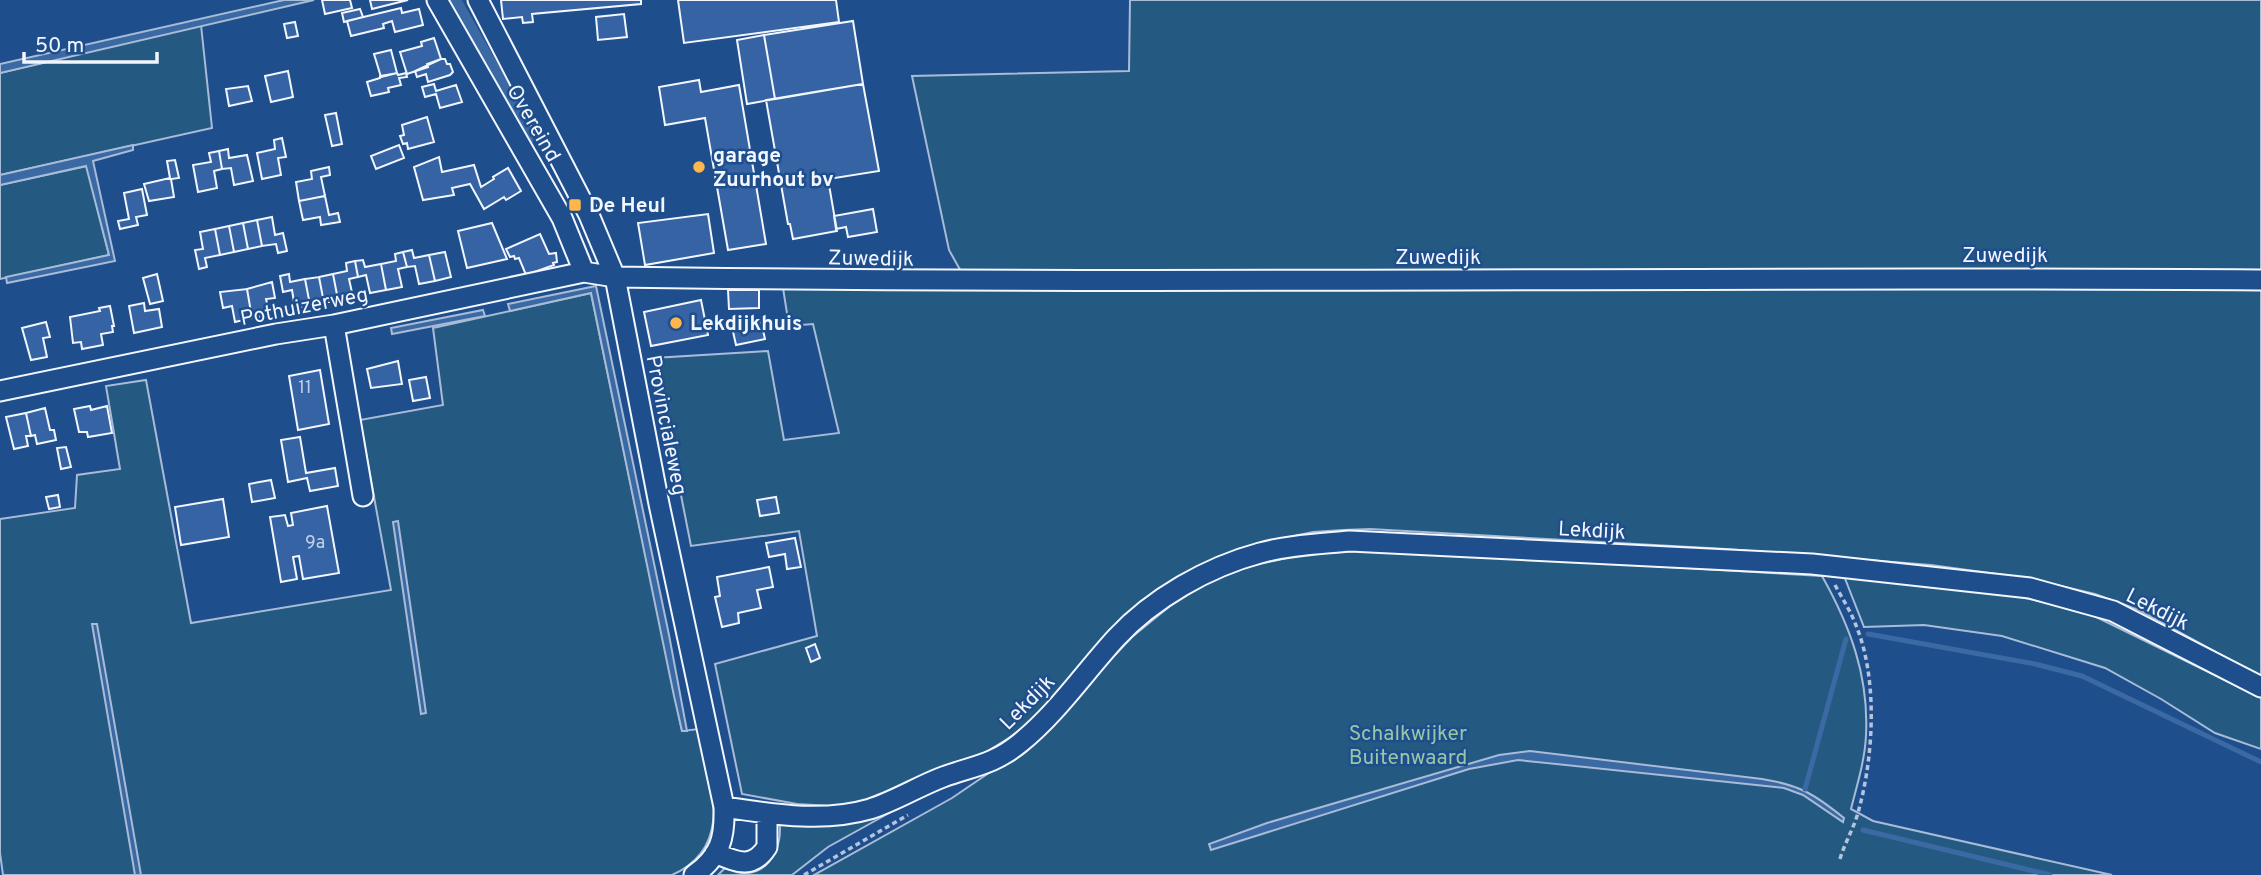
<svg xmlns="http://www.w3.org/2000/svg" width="2261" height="875" viewBox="0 0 2261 875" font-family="Overpass,sans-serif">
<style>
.green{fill:#245a82;stroke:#a8bbd7;stroke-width:2}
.water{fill:#3b69a3;stroke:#a8bbd7;stroke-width:2}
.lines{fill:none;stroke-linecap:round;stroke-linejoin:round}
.stream{stroke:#3b69a3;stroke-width:5}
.canal{stroke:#3b69a3;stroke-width:19}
.building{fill:#3563a3;stroke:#f2f6ff;stroke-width:2}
.minor-casing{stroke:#f2f6ff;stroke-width:23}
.path{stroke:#b3c4dc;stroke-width:3.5;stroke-dasharray:5 3.5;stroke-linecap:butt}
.minor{stroke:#1f4e8c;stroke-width:19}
.poi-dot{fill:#ffb74d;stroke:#1f4e8c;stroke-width:2.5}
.labels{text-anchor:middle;stroke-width:5;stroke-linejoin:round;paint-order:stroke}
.number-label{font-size:18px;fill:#c3d1e8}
.street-label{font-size:21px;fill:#f2f6ff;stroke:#1f4e8c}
.poi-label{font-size:21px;font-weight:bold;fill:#f2f6ff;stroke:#1f4e8c;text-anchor:start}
.park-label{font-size:21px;fill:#97c8a6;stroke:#1f4e8c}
</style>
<rect width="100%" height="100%" fill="#1f4e8c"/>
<path class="green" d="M1130 0H2261V273L963 275 949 250 912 76 1129 71Z
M201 25 212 128 0 175V73Z
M87 166 109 255 0 279V185Z
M2261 287V677L2139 610 2095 594 2026 578 1931 565 1726 549 1370 529 1343 530 1313 532 1261 543 1238 549 1193 569 1068 681 1033 719 1012 736 983 754 952 763 884 794 847 807 797 804 742 794 715 664 817 636 799 531 691 546 654 358 768 351 784 440 839 433 813 324 789 326 783 288Z
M591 293 682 731 699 729C710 783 736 846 672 875H3L0 853V519L75 508 77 475 120 469 106 386 146 380 191 623 391 590 360 420 443 405 433 328Z
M1377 550 1822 576C1850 626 1869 676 1866 735 1865 760 1857 785 1851 809L1873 821 2112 875H814L952 798 1030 745 1132 637 1170 606 1206 583 1246 567 1305 554Z
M1844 576 1993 591 2084 611 2239 687 2261 695V749L2215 733 2161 699 2105 668 2002 636 1924 625 1864 627Z
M927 792 828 847 792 875H718L725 868C732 871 740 874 748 873 774 870 783 840 779 819Z"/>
<path class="water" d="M284 0H314L0 73V64Z
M133 145V150L93 161 115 261 7 283 6 277 109 255 86 166 0 185V175Z
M596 286 669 635 687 731H682L674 696 591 293 510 311 508 304Z
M483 310 485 316 392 334 391 328Z
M398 521 426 713 421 714 393 522Z
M92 624H97L141 875H135Z
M1530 751 1762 779C1800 785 1814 794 1844 818L1843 822 1803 795 1784 788 1518 760 1469 769 1211 850 1209 844 1267 823 1499 755Z"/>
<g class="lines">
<path class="stream" d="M1868 634 2035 664 2082 676 2261 762
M1805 789 1846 639
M1863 830 2050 875"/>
<path class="canal" d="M451 0 527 135"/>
</g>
<path class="building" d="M322 0H350L352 8 325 14Z
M370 0H408L372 9Z
M501 0H641V4L532 14 533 22 523 23 522 17 503 19Z
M678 0H836L839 22 684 43Z
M401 8 402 13 419 9 423 25 395 32 392 21 383 24 384 28 351 36 347 21Z
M360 9 363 17 344 22 342 13Z
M624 14 627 37 598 40 596 17Z
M853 21 863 84 775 99 764 35Z
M295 22 298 36 287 38 284 24Z
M764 35 775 99 747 104 737 40Z
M434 38 441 59 427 64 428 67 407 74 400 52 422 46 421 42Z
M391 50 397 73 381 77 374 54Z
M441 59H445L447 64H450L453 72 450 75 428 82 426 74 417 77 415 71Z
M288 71 293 97 271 102 265 76Z
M397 73 398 75 406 73 407 77 399 78 401 85 388 88 389 92 371 96 367 82 380 78V76Z
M699 80 701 92 739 85 766 244 728 250 705 118 665 125 659 87Z
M434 84 436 91 456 85 462 102 440 108 436 94 425 97 422 87Z
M863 84 879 171 828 179 837 231 793 239 790 224H788L766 100Z
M248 86 252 101 229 106 226 89Z
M336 113 342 144 332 146 325 115Z
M427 117 434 142 408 149 407 143 403 144 400 136 404 135 402 125Z
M282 138 286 157 278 158 281 175 262 179 257 153 275 149 274 140Z
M399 145 404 158 376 169 371 156Z
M228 149 229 158 247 155 253 181 234 185 231 168 222 169 219 151Z
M219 151 222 169 214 171 217 188 198 192 193 165 211 162 209 153Z
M439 157 442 172 474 165 481 187 494 179 493 177 508 168 521 191 506 200 504 197 484 209 470 184 452 188 454 195 423 200 414 167Z
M175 160 179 178 171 179 174 197 149 201 144 184 170 178 167 161Z
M329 167 330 175 321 177 325 196 299 201 296 182 312 179 311 171Z
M142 189 147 215 136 217 138 225 120 229 118 221 129 219 124 193Z
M325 196 329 215 338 213 340 222 321 225 320 217 303 220 299 201Z
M873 209 877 232 848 237 846 227 836 229 834 216Z
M708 214 714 253 645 265 638 223Z
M272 217 275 235 283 233 287 251 278 253 276 244 262 246 257 220Z
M257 220 262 246 248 249 243 223Z
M243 223 248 249 234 252 229 226Z
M492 223 507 259 467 268 458 231Z
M229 226 234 252 220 255 215 229Z
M215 229 220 255 205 258 207 267 199 269 195 250 203 249 200 232Z
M540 234 549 254 556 253 557 262 553 263 554 265 526 275 519 258 515 259 514 256 510 257 506 249Z
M412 250 414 258 429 255 435 281 419 284 415 266 407 267 403 252Z
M403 252 407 267 398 269 402 287 386 290 381 264 396 261 395 254Z
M445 252 451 277 435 281 429 255Z
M363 260 365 267 381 264 386 290 370 293 366 275 358 277 355 261Z
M355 261 358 277 349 279 353 297 338 300 333 274 347 271 346 263Z
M157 274 163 301 150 304 143 278Z
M289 274 290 282 305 279 310 305 295 308 292 290 283 292 280 276Z
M333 274 338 300 324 303 319 277Z
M319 277 324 303 310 305 305 279Z
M272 282 275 298 266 299 270 315 252 318 247 289Z
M247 289 252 318 235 322 232 306 223 308 220 292Z
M728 290H759V308L729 309Z
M701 300 708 335 651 346 644 312Z
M144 303 145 311 159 309 162 327 134 333 129 306Z
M110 306 114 326H112L113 332 101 334 103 345 82 349 81 342 73 343 70 317 100 311 99 308Z
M761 321 765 339 736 345 732 327Z
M46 322 50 337 43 338 47 357 31 360 22 328Z
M398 361 402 384 371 388 367 369Z
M320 370 329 424 298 430 289 376Z
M426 377 430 398 413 401 409 380Z
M90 406 91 410 107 406 112 433 88 437 87 432H79L74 409Z
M45 408 50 430H54L56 440 37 444 35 435 31 436 26 413Z
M26 413 31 436H26L28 446 14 449 6 417Z
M300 437 306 473 335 468 338 486 310 491 307 478 288 482 281 440Z
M66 447 71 467 61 469 57 448Z
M271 480 275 498 252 502 249 484Z
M58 495 60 507 49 509 46 497Z
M776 497 779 513 760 516 757 500Z
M223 499 229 537 181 545 175 507Z
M327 506 339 573 303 579 299 556 293 557 297 579 281 582 270 517 285 515 288 526 293 525 291 513Z
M795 538 801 567 787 569 785 554 769 557 766 543Z
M769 567 773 587 757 590 761 608 738 613 739 623 722 627 715 597 720 596 717 577Z
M815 644 820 658 811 662 806 648Z"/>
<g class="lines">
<g class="minor-casing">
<path id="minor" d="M437 0 562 218 584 272
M478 0 589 215 615 277 659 504 724 807C725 837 721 856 694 875
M334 325 363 496
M0 391 276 334 334 325 584 272 615 277C1164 285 1712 276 2261 280
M724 807C772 814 822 823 870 809 895 801 919 786 943 777 973 766 993 765 1020 743 1057 713 1084 673 1116 638 1153 598 1208 567 1260 553 1289 545 1320 544 1350 541L1812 564 2030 588 2113 611 2261 687
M715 853C737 862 752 870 767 847V814"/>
</g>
<path class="path" d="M1835 585C1842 598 1850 610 1855 623 1878 676 1874 754 1859 809 1855 826 1845 842 1840 859
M804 875 908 815"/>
<use href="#minor" class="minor"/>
</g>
<g class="poi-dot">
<circle cx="699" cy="167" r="7"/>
<rect x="568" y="198" width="14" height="14" rx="3.5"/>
<circle cx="676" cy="323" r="7"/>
</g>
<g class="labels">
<g class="number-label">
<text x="305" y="393">11</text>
<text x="315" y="548">9a</text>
</g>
<g class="street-label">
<text transform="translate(534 123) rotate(60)" y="7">Overeind</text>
<text x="2005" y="262">Zuwedijk</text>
<text x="1438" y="264">Zuwedijk</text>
<text transform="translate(871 258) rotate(1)" y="7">Zuwedijk</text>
<text transform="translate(304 306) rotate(-11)" y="7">Pothuizerweg</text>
<text transform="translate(667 425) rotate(79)" y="7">Provincialeweg</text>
<text transform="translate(1592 530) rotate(3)" y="7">Lekdijk</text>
<text transform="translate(2158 609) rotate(27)" y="7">Lekdijk</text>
<text transform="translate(1027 702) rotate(-45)" y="7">Lekdijk</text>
</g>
<g class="poi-label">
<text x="713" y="162">garage<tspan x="713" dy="24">Zuurhout bv</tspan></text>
<text x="589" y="212">De Heul</text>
<text x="690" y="330">Lekdijkhuis</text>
</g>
<g class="park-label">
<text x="1408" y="740">Schalkwijker<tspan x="1408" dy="24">Buitenwaard</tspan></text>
</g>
</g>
<path d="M24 52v10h133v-10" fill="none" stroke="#f2f6ff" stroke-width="3.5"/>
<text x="35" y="52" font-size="21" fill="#f2f6ff" stroke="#1f4e8c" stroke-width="5" paint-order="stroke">50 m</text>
</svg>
